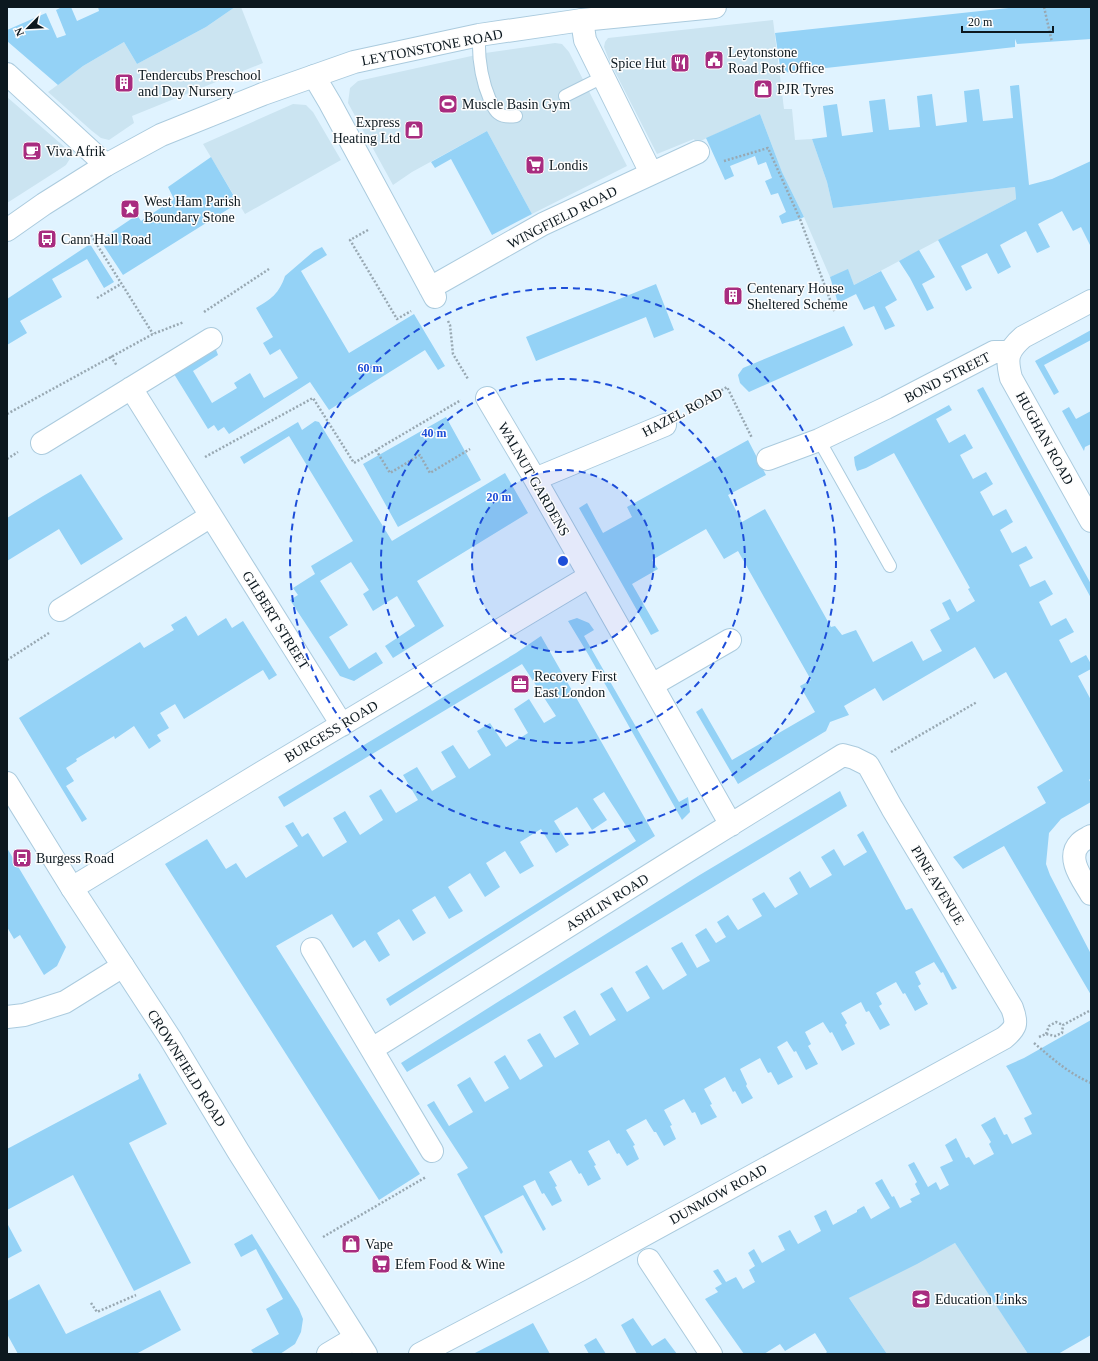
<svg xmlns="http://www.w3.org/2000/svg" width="1098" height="1361" viewBox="0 0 1098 1361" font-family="Georgia,serif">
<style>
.built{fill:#cbe4f1}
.green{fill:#94d2f6}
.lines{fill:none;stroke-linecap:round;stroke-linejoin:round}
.service-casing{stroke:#abcbde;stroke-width:14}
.minor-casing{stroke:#abcbde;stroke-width:24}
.tertiary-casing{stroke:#abcbde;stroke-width:24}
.path{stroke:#98a8b2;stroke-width:2.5;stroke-dasharray:2 2;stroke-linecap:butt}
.service{stroke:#fff;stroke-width:12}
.minor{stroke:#fff;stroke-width:22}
.tertiary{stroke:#fff;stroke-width:22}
.ring{fill:none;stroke:#1d4ed8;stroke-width:2;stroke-dasharray:7 5}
.labels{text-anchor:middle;stroke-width:3;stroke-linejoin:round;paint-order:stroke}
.street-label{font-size:14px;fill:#0c181f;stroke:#fdfdfd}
.poi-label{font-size:14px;fill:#0c181f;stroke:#fdfdfd;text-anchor:start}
.centre{fill:#1d4ed8;stroke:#fdfdfd;stroke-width:2}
.ring-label{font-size:12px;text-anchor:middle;font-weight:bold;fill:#1d4ed8;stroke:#fdfdfd;stroke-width:3;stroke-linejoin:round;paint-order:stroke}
</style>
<rect width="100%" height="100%" fill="#e0f3ff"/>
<path class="built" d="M235 7H241L263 63 132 116 134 123 109 140 101 138 92 131 48 92 83 66 124 42 137 64 206 27Z
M773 20 784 109H792L795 140 812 139 827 182 833 208 1015 187 1016 199 854 285 848 270 830 277 804 217 782 172 760 114 696 143 694 139 657 154 609 60 604 47 605 42 608 38Z
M555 43 562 44 569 52 627 166 532 214 487 131 412 172 393 185 348 103 350 88 358 81 485 53Z
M7 97 68 150 71 157 66 165 57 171 7 203Z
M293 104 306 105 313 112 341 160 245 214 203 144Z
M955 1243 993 1300 1028 1354H887L849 1298Z"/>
<path class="green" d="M62 7H71L77 21 99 11 98 7H235L206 27 137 64 124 42 83 66 58 85 7 41V30L46 13 57 38 66 35 56 10Z
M1018 7H1091V39L1017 44 1015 39V47L781 73 775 33Z
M1019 85 1029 185 1052 179 1091 161V247L1081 227 1073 231 1062 211 1038 224 1050 247 1037 253 1026 231 1000 245 1011 267 998 274 987 253 961 266 972 288 966 291 938 240 1016 199 1015 187 833 208 827 182 812 139 827 137 823 106 837 104 842 136 873 132 869 101 885 99 889 130 920 127 917 96 932 94 936 126 967 122 964 91 979 89 983 121 1013 118 1010 86Z
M760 114 782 172 804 217C797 221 789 221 782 224L779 216 786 212 778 193 771 195 765 181 772 178 766 162 758 165 755 156 730 166 734 176 725 180 706 138Z
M487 131 532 214 492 235 451 159 435 168 431 162Z
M211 157 238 203 123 275 100 240 137 215 141 221 174 199 168 187Z
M90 244 114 282 104 288 87 259 52 279 62 297 20 321 27 333 7 345V299Z
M322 247 327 255 301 271 349 353 414 314 445 366 438 370 425 350 329 410 310 382 229 434 224 427 218 431 214 425 208 429 174 374 215 347 218 355 193 371 212 403 237 388 234 383 250 373 264 398 298 378 280 349 270 355 263 343 273 337 256 308C271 299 279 294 285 276L314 251Z
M919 250 935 277 922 284 934 308 927 311 910 278 899 261Z
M848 269 854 285 881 271 897 300 885 307 895 326 885 330 874 306 864 310 856 294 838 303 830 277Z
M656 284 674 330 654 338 646 317 536 361 526 337Z
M844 326 853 345 850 347 749 392 740 383 738 375 743 368Z
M1091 330V340L1044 365 1059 392 1054 395 1035 361Z
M983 387 1091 584V598L977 390Z
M949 405 952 410 936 419 949 443 965 434 973 448 960 455 973 479 986 472 993 484 980 492 993 516 1006 509 1013 522 1000 530 1012 553 1026 546 1033 558 1019 565 1030 587 1045 580 1053 594 1039 602 1051 626 1066 618 1074 632 1059 640 1071 663 1086 655 1091 664V669L1078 676 1091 700V778L1089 780 1091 783V802L1061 819 1049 833 1046 864 1050 875 1091 954V995L1004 846 963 869 953 857 1046 803 1037 787 1063 771 1006 672 994 679 975 647 883 701 875 688 844 706 849 715 830 722 826 731 738 784 696 712 702 708 732 760 815 712 800 686 811 680 738 551 724 559 706 529 652 560 658 569 632 584 659 631 651 635 579 508 587 503 603 533 632 517 627 507 748 440 766 475 728 495 742 522 765 509 831 627 835 626 842 635 856 630 873 662 912 641 923 661 942 651 930 630 950 619 942 603 950 599 957 612 975 601 968 589 970 588 894 453 866 468 857 471 855 465 854 457Z
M1069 407 1076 419 1091 411V444L1085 447 1084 451 1062 411Z
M446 417 481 480 398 527 363 464Z
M315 421 319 422 392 541 505 473 528 513 417 581 444 626 393 658 385 646 415 626 397 596 373 611 363 594 369 590 351 562 320 581 348 625 329 637 349 669 376 652 383 663 354 681 340 676 290 600 298 595 293 588 315 574 311 566 353 541 289 436 244 464 240 457 298 422 302 430Z
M81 474 123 539 81 565 59 529 7 561V518L43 496Z
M186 616 198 636 226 618 232 628 243 621 277 675 269 680 263 670 184 719 175 704 160 713 169 728 157 735 161 741 149 749 134 726 115 739 114 736 76 759 77 761 66 768 74 781 66 786 87 819 82 822 19 718 140 642 144 648 174 630 171 625Z
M577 618 589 623 594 630 584 636 679 802 688 797 690 812 682 820 588 654 568 621Z
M541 636 655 836 390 1006 386 999 636 841 604 792 593 799 607 820 592 830 577 807 554 821 569 845 556 853 541 829 520 842 534 866 520 874 505 851 486 863 500 887 485 897 470 873 448 887 463 911 449 919 435 896 412 910 426 933 413 941 399 919 377 933 390 955 379 962 365 940 353 948 332 914 276 946 420 1174 379 1200 165 864 207 839 226 869 236 863 246 878 298 846 285 826 293 822 302 837 308 833 323 857 347 842 333 818 345 811 360 835 383 820 369 796 381 789 396 813 418 800 403 775 417 767 432 791 456 777 441 752 453 745 469 769 491 755 477 731 490 723 506 747 528 733 514 709 529 699 544 723 556 716 522 664 284 807 278 797 516 653Z
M840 791 847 806 407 1072 401 1063 698 876Z
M863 831 906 910 912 908 957 988 952 990 943 972 941 973 934 962 915 972 921 984 918 986 928 1004 915 1011 905 993 903 994 896 982 876 993 882 1004 879 1006 890 1025 880 1030 869 1011 866 1012 861 1002 841 1013 847 1023 845 1025 855 1044 842 1051 832 1032 830 1033 823 1022 805 1032 811 1044 808 1046 818 1064 806 1070 796 1051 794 1052 787 1041 777 1047 793 1077 778 1085 771 1072 768 1073 760 1058 740 1069 747 1084 746 1086 753 1098 742 1104 735 1091 733 1092 725 1077 704 1089 712 1104 710 1105 717 1117 701 1125 695 1112 692 1113 684 1099 664 1110 672 1125 670 1126 676 1139 664 1146 656 1132H654L646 1119 626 1130 635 1145 633 1146 639 1159 627 1166 619 1153 617 1154 609 1140 588 1151 596 1165 594 1166 601 1179 588 1186 581 1173 579 1174 571 1160 549 1172 557 1186 555 1187 562 1201 552 1206 544 1193 542 1194 535 1180 523 1186 546 1229 543 1231 523 1195 484 1216 503 1252 501 1254 457 1174 468 1168 427 1105 434 1101 449 1126 473 1112 457 1085 470 1077 485 1102 509 1088 494 1062 505 1055 520 1080 543 1066 527 1040 540 1033 555 1058 579 1044 563 1017 575 1010 590 1036 616 1020 600 994 612 987 627 1012 650 998 635 972 647 965 663 990 687 975 671 948 682 942 697 968 710 961 695 935 706 928 716 943 726 937 717 922 728 915 738 930 762 916 752 899 764 892 775 908 798 894 789 878 800 871 810 888 832 875 821 857 834 849 844 866 867 852 857 835Z
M7 848 66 947 57 966 44 975 20 935 14 939 7 927Z
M1091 1020V1335L1058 1354H1028L955 1243 917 1264 849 1298 887 1354H825L827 1352 815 1333 785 1351 780 1344 764 1354H744L705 1299 718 1292 715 1288 722 1284 713 1271 718 1269 726 1282 736 1277 743 1289 755 1282 749 1270 755 1266 748 1253 754 1249 762 1263 785 1250 778 1236 790 1230 798 1244 821 1231 814 1216 826 1210 833 1225 857 1212V1210L864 1206 871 1219 890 1208 875 1183 882 1179 892 1197 894 1196 900 1208 912 1202 910 1199 920 1194 915 1184 917 1182 908 1165 914 1162 928 1187 936 1182 940 1190 949 1185 940 1167 953 1161 945 1145 956 1138 966 1158 969 1157 974 1165 994 1154 989 1144 991 1142 981 1125 995 1117 1004 1135 1007 1134 1012 1144 1032 1134 1024 1118 1032 1114 1010 1072 1006 1066 1024 1058Z
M140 1073 167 1124 129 1143 191 1263 134 1291 73 1175 7 1210V1149L139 1079 138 1075Z
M7 1223 22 1251 7 1259Z
M252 1234 299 1309 303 1319 301 1332 295 1344 280 1354H254L251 1350 279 1334 266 1309 283 1299 256 1249 241 1257 234 1244Z
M39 1284 66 1334 160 1290 181 1330 136 1354H18L7 1334V1301Z
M633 1318 652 1346 665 1338 677 1354H637L621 1325Z
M533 1323 550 1354H473Z
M596 1338 606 1354H589L584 1345Z"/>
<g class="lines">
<g class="service-casing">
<path id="service" d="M479 35C478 58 481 79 490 100 492 104 494 110 498 113 503 117 510 117 516 116
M565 96 603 77
M819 440 890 566"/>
</g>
<g class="minor-casing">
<path id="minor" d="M582 20 585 40 651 173
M7 74 106 165
M314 76 330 103 435 297
M430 288 543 224 698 152
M1091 301 1023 337C1007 351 1006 358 1011 378L1091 521
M131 388 342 725
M487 398 535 479 731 825
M42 443 211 339
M768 459 819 440 886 408 994 352H1009
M535 479 665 425
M60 610 211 516
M652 685 730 640
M1091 836C1088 838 1083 840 1080 843 1065 858 1083 880 1091 894
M72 888 261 773 590 576
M312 949 432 1151
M7 1017 24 1015 65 1002 123 966
M372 1049 680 856 843 755 854 758 868 765 892 808 1012 1008C1018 1024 1016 1028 1004 1038L580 1270 420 1354
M649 1260 711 1354
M328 1354 355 1338"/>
</g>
<g class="tertiary-casing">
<path id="tertiary" d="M7 230 44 204 106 165 161 135 263 94 354 62 479 35 582 20 715 7
M7 783 72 888 170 1038 238 1151 366 1354"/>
</g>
<path class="path" d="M1044 7 1052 42
M724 161 768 148 800 219 835 313
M368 230 350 240 397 319 411 311
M91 235 153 334
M97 298 121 284
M204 312 269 269
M448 321 450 325 453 354 468 379
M111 356 117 366
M687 411 727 387 752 438
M7 414 153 334 184 322
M376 450 390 473 420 455 430 473 470 449
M205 457 313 398 354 463 461 400
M7 459 18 452
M7 660 49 633
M891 752 977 702
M1046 1034 1049 1026 1056 1022 1063 1025
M1039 1037 1046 1034 1055 1036 1062 1033 1063 1025 1091 1010
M1034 1043C1053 1059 1068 1073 1091 1083
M323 1237 426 1177
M91 1303 97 1312 136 1295"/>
<use href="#service" class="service"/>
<use href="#minor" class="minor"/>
<use href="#tertiary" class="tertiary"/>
</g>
<circle cx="563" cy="561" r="91" fill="#1d4ed8" fill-opacity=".12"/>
<g class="ring">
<circle cx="563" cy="561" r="91"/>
<circle cx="563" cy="561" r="182"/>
<circle cx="563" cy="561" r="273"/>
</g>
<defs>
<g id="civic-square" transform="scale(1)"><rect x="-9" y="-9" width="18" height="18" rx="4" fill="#a82c7f" stroke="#fdfdfd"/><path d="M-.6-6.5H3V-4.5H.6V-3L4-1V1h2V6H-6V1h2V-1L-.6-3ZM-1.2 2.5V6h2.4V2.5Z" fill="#fff"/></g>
<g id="restaurant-square" transform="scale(1)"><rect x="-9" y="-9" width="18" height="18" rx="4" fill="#a82c7f" stroke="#fdfdfd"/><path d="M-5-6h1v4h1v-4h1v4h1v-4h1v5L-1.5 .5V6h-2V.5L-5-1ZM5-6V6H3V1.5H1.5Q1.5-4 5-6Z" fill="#fff"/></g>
<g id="building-square" transform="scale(1)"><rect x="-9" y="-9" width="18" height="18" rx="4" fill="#a82c7f" stroke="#fdfdfd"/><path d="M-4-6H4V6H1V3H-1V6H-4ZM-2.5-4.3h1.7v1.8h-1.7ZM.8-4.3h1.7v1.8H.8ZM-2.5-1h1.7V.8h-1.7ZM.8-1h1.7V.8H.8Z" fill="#fff"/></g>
<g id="shop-square" transform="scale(1)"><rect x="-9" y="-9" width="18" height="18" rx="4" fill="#a82c7f" stroke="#fdfdfd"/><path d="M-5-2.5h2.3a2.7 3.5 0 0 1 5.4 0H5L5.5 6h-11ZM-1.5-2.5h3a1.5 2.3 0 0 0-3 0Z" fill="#fff"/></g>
<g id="stadium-square" transform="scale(1)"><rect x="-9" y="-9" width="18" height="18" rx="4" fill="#a82c7f" stroke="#fdfdfd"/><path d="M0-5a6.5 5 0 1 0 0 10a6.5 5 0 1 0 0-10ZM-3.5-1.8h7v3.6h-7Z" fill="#fff"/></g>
<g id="cafe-square" transform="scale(1)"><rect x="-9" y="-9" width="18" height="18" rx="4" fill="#a82c7f" stroke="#fdfdfd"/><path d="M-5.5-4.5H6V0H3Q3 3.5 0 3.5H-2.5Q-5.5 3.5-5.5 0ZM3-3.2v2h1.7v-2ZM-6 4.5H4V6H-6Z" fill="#fff"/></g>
<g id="supermarket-square" transform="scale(1)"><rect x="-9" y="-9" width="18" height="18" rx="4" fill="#a82c7f" stroke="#fdfdfd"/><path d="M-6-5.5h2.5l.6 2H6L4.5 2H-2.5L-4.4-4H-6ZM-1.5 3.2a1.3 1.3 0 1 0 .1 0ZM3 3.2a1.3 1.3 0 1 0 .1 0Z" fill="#fff"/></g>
<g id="sight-square" transform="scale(1)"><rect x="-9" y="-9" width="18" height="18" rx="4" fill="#a82c7f" stroke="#fdfdfd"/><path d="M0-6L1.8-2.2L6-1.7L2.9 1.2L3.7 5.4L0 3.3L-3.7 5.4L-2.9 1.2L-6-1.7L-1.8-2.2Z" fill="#fff"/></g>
<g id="bus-square" transform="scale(1)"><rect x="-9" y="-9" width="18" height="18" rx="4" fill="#a82c7f" stroke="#fdfdfd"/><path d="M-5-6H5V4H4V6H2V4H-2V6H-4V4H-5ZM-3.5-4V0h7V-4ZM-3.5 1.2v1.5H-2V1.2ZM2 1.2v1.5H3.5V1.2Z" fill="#fff"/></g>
<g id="office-square" transform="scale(1)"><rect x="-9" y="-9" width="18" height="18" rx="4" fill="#a82c7f" stroke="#fdfdfd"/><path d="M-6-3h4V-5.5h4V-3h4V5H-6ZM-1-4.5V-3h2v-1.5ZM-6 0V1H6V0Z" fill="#fff"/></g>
<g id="school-square" transform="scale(1)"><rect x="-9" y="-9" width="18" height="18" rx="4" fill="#a82c7f" stroke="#fdfdfd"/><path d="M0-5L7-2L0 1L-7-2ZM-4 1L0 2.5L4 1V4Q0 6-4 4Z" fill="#fff"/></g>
</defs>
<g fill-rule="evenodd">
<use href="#civic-square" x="714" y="60"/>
<use href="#restaurant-square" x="680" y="63"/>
<use href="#building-square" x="124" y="83"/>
<use href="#shop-square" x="763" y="89"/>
<use href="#stadium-square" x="448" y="104"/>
<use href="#shop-square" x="414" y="130"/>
<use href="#cafe-square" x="32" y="151"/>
<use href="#supermarket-square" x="535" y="165"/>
<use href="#sight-square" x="130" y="209"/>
<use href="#bus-square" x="47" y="239"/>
<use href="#building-square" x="733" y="296"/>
<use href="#office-square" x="520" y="684"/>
<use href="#bus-square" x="22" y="858"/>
<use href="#shop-square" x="351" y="1244"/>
<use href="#supermarket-square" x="381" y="1264"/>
<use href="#school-square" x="921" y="1299"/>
</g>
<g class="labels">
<g class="street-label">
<text transform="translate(432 47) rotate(-11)" y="5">LEYTONSTONE ROAD</text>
<text transform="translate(562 217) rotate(-27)" y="5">WINGFIELD ROAD</text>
<text transform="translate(947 377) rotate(-27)" y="5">BOND STREET</text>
<text transform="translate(682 412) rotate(-28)" y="5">HAZEL ROAD</text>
<text transform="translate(1045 438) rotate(61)" y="5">HUGHAN ROAD</text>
<text transform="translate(534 479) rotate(60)" y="5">WALNUT GARDENS</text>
<text transform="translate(276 620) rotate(58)" y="5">GILBERT STREET</text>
<text transform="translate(331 731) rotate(-31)" y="5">BURGESS ROAD</text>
<text transform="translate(938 885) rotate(59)" y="5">PINE AVENUE</text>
<text transform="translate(607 902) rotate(-32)" y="5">ASHLIN ROAD</text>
<text transform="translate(187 1068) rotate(58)" y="5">CROWNFIELD ROAD</text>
<text transform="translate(718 1194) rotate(-29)" y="5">DUNMOW ROAD</text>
</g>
<g class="poi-label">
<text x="728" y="57">Leytonstone<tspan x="728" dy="16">Road Post Office</tspan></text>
<text x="666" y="68" text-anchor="end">Spice Hut</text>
<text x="138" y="80">Tendercubs Preschool<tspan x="138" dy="16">and Day Nursery</tspan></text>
<text x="777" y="94">PJR Tyres</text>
<text x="462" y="109">Muscle Basin Gym</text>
<text x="400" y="127" text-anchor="end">Express<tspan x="400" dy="16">Heating Ltd</tspan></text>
<text x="46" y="156">Viva Afrik</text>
<text x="549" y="170">Londis</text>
<text x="144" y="206">West Ham Parish<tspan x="144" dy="16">Boundary Stone</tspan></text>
<text x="61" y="244">Cann Hall Road</text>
<text x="747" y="293">Centenary House<tspan x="747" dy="16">Sheltered Scheme</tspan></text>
<text x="534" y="681">Recovery First<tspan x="534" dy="16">East London</tspan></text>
<text x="36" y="863">Burgess Road</text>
<text x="365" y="1249">Vape</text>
<text x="395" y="1269">Efem Food &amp; Wine</text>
<text x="935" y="1304">Education Links</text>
</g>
</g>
<circle cx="563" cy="561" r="6" class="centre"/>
<g class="ring-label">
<text x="370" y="372">60 m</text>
<text x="434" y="437">40 m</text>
<text x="499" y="501">20 m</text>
</g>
<rect width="1098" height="1361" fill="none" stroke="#0c181f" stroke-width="16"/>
<g transform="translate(28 28) rotate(246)" stroke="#fdfdfd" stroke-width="3" paint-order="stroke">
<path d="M0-3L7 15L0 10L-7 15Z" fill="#0c181f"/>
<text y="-6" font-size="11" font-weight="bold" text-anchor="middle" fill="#0c181f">N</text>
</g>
<path d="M962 26v6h91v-6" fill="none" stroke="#0c181f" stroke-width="2"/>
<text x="968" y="26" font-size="12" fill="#0c181f" stroke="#fdfdfd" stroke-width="3" paint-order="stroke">20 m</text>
</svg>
